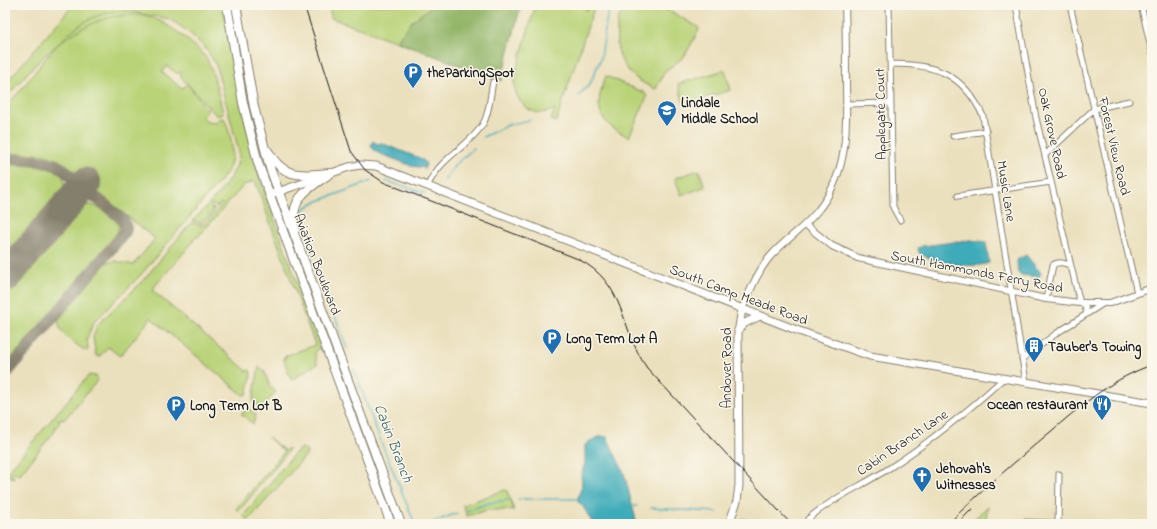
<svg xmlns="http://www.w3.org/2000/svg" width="1157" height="529" viewBox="0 0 1157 529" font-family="'Indie Flower',sans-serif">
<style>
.green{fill:#b9d378;stroke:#6a784a}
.forest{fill:#92b568;stroke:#576842}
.water{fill:#3cabb9;stroke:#2c646a}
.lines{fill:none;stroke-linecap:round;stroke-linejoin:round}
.stream{stroke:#3cabb9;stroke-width:1.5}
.taxiway{stroke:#847e6c;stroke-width:12}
.runway{stroke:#847e6c;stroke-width:31}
.minor-casing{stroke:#847e6c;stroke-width:7}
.tertiary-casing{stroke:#847e6c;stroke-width:8}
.secondary-casing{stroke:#847e6c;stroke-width:9}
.primary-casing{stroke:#847e6c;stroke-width:10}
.minor{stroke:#fff;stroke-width:5}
.tertiary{stroke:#fff;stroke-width:6}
.secondary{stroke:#fff;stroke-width:7}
.primary{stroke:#fff;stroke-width:8}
.tram{stroke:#1c1c1c;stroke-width:1}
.labels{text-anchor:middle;stroke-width:3;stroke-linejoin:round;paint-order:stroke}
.poi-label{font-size:14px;font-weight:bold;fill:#1c1c1c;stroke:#fbf7ec;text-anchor:start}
.street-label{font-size:14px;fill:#1c1c1c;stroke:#fbf7ec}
.water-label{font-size:15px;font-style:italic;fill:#2a5c63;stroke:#fbf7ec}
</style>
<rect width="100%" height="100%" fill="#fbf7ec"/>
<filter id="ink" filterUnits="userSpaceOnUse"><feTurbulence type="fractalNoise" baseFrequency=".025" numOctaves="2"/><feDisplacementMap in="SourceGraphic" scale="8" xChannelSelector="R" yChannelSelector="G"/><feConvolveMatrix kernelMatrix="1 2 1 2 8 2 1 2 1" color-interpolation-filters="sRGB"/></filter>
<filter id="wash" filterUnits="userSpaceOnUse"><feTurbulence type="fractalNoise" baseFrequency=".012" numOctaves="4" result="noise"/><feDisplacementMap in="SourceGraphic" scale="16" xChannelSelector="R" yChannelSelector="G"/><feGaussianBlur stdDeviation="0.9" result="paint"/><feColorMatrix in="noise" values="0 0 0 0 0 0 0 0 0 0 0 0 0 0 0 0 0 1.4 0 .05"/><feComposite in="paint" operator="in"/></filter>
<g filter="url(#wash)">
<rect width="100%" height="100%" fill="#ebe0bd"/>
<path class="green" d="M73 5H223L233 68 258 174 322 352 318 348 315 352 317 364 291 380 283 357 286 358 285 356 315 345 255 181 244 185 197 238 195 237 193 239 194 241 154 287 155 288 153 291 247 371 250 370 251 376 247 394 243 395 151 318 120 356 108 347 100 356H96L93 338 97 325 141 283 191 223 200 225 204 224 223 204 222 203 217 207 212 204 211 206 215 210 212 209 213 212 201 223 193 221C208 204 240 176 239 152L216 65C207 46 187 29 169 19 92 0 48 48 5 99V84Z
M329 5H511L499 79 331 18Z
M538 5H584L587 11 589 5H595L556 122 551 120 555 109C532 121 513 102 514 78L535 7Z
M629 5H641L670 11 698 27 699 30 684 57 665 71 656 89C631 80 614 60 617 32 617 28 617 21 619 17 621 13 626 9 629 5Z
M120 11C148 11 168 24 189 41 195 47 202 52 207 59 215 75 218 95 223 112L222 115H216L181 77V71L178 74 167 66 162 72 182 89 187 84 208 110 202 116 207 122 217 123 218 119 224 118C232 137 237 158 225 175L138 278 94 322 87 338 88 350 86 351C76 344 56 333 59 319L106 263 115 261 133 265 155 239 59 160 45 155 5 153V107C41 73 63 15 120 11Z
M725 70 731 90 684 104 678 84Z
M606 76 645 93 647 97 629 137C597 122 593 108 606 76Z
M5 164C26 165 81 161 59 199L5 262Z
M699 170 705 187 681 195 675 178Z
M88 205C100 205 115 215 119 226L117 234 5 366V294L74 213 80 208Z
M259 367 264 370 270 387 276 392 264 405 259 406 254 404 253 399Z
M89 375 96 376 97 381 65 419H58L60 423 55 428V431L19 475 14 472 12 475 15 478 10 477 8 473 10 469Z
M250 409 256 415 253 424 241 414 246 410Z
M268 437 285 451 288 448V451L239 511 236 509 284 452Z
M301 448 306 450 307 454 248 521 243 516 294 454Z
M505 490 507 491 514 510H488L467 516 463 505Z
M988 506 985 524H969Z"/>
<path class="forest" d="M434 5H521L501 81 396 41 413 20Z"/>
<path class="water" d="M373 141 377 144 381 143 422 159 426 164 425 168 412 166 376 152 371 146Z
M970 240 986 242 989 263C973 269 934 263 919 253L918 248 923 246Z
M1026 255 1041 273 1039 277 1022 275 1018 273 1017 260Z
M601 436 607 437 624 473 637 524H593L584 508 577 501 582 485 581 475 585 463V445L588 442Z"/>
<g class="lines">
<path class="stream" d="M579 95 590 84 601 58 607 16 612 5
M483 137 508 125 530 120
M445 180 455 165 474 148
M386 181 425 193
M313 256 300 219 299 212 313 203 372 181
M319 274 347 348
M354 370 379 437 415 524
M518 499H578
M631 506H637
M651 508 717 512
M466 511 489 503 508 500
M742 519 775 524
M429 524 457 513"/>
<path class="taxiway" d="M5 159C30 160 82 158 73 198
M5 375 125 232 126 228 123 220 98 199 88 195 73 198"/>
<path class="runway" d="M5 278 86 183"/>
</g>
</g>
<g filter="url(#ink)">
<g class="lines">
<g class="minor-casing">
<path id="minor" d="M889 5 893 207 900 220
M1016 5 1036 118 1071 266
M1070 5 1137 293
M1141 5 1152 52
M891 64C935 64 963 73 983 116L1026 382
M847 104 891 103
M953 136 986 131
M1045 155 1094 109 1129 101
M428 185C442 155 468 148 483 124 490 112 490 95 493 82
M958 196 1051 182
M1046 299 1053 265C1058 261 1066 263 1071 266L1080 303
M1084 303 1087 314
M1022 359 1057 333 1104 303
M808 519C832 498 862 486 888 469 930 442 968 411 1004 378
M1023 522 1058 523
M1058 524 1059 474"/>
</g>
<g class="tertiary-casing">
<path id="tertiary" d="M806 225 832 246 858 258 1046 299 1080 303H1110L1152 288
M742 309C750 291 757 273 769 258 784 240 805 228 819 209 848 172 847 129 846 84 846 58 846 31 845 5"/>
</g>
<g class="secondary-casing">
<path id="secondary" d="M269 195 349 167 360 165 376 166 799 331 870 356 1152 403
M738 330 745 323 760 316
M729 524 737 501 739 485 738 333 742 309"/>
</g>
<g class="primary-casing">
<path id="primary" d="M227 5 243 103 258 163 391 524
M236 5 254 107 270 168 401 524
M268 151C284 180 302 175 330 173
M295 229C289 197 308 189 331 173"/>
</g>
<use href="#minor" class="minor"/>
<use href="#tertiary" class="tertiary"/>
<use href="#secondary" class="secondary"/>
<use href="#primary" class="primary"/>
<path class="tram" d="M304 5 351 151 365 170 383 182 578 259C627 284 619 328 647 368L791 524
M948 524C982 490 1018 459 1055 428 1084 403 1115 377 1152 365
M957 524 972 509"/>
</g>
</g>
<defs>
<g id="parking-pin" transform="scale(1)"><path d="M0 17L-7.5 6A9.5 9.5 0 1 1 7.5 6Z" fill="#1f6fb2" stroke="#fbf7ec"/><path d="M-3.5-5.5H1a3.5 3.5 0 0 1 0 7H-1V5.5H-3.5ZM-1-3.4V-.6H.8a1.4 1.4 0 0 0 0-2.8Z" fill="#fff"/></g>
<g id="school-pin" transform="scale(1)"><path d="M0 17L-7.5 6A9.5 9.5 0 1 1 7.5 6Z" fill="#1f6fb2" stroke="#fbf7ec"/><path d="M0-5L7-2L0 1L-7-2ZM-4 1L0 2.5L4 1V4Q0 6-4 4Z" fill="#fff"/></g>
<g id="building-pin" transform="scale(1)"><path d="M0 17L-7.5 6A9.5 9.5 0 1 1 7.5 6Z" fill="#1f6fb2" stroke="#fbf7ec"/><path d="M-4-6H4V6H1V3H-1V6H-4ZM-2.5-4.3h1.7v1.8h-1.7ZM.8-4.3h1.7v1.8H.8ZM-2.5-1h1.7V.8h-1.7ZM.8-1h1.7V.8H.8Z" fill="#fff"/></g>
<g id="restaurant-pin" transform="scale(1)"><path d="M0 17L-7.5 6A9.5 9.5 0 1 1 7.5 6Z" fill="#1f6fb2" stroke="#fbf7ec"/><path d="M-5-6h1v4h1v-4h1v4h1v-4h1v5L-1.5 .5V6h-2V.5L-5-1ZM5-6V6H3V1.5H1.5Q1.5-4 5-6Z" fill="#fff"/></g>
<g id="church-pin" transform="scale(1)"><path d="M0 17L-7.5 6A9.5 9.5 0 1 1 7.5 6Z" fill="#1f6fb2" stroke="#fbf7ec"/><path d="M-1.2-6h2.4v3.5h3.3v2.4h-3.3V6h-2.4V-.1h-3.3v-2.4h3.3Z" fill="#fff"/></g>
</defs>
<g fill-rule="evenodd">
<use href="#parking-pin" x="413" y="72"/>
<use href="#school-pin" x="667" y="110"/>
<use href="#parking-pin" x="552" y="338"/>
<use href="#building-pin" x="1034" y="346"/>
<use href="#restaurant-pin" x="1102" y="404"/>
<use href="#parking-pin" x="176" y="405"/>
<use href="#church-pin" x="922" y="476"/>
</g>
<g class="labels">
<g class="poi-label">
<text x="427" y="77">theParkingSpot</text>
<text x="681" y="107">Lindale<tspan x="681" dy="16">Middle School</tspan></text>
<text x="566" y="343">Long Term Lot A</text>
<text x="1048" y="351">Tauber's Towing</text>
<text x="1088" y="409" text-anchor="end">Ocean restaurant</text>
<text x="190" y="410">Long Term Lot B</text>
<text x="936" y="473">Jehovah's<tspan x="936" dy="16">Witnesses</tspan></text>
</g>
<g class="street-label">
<text transform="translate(880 114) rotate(-91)" y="5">Applegate Court</text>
<text transform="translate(1053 133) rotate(78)" y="5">Oak Grove Road</text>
<text transform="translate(1115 146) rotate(77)" y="5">Forest View Road</text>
<text transform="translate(1007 191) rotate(81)" y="5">Music Lane</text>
<text transform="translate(318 264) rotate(69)" y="5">Aviation Boulevard</text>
<text transform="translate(977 271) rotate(11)" y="5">South Hammonds Ferry Road</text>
<text transform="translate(739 294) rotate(21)" y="5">South Camp Meade Road</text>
<text transform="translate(726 368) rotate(-90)" y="5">Andover Road</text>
<text transform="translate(902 442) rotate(-34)" y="5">Cabin Branch Lane</text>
</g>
<g class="water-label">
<text transform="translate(394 443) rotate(69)" y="5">Cabin Branch</text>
</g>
</g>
<rect width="1157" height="529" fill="none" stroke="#fbf7ec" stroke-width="20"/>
</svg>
